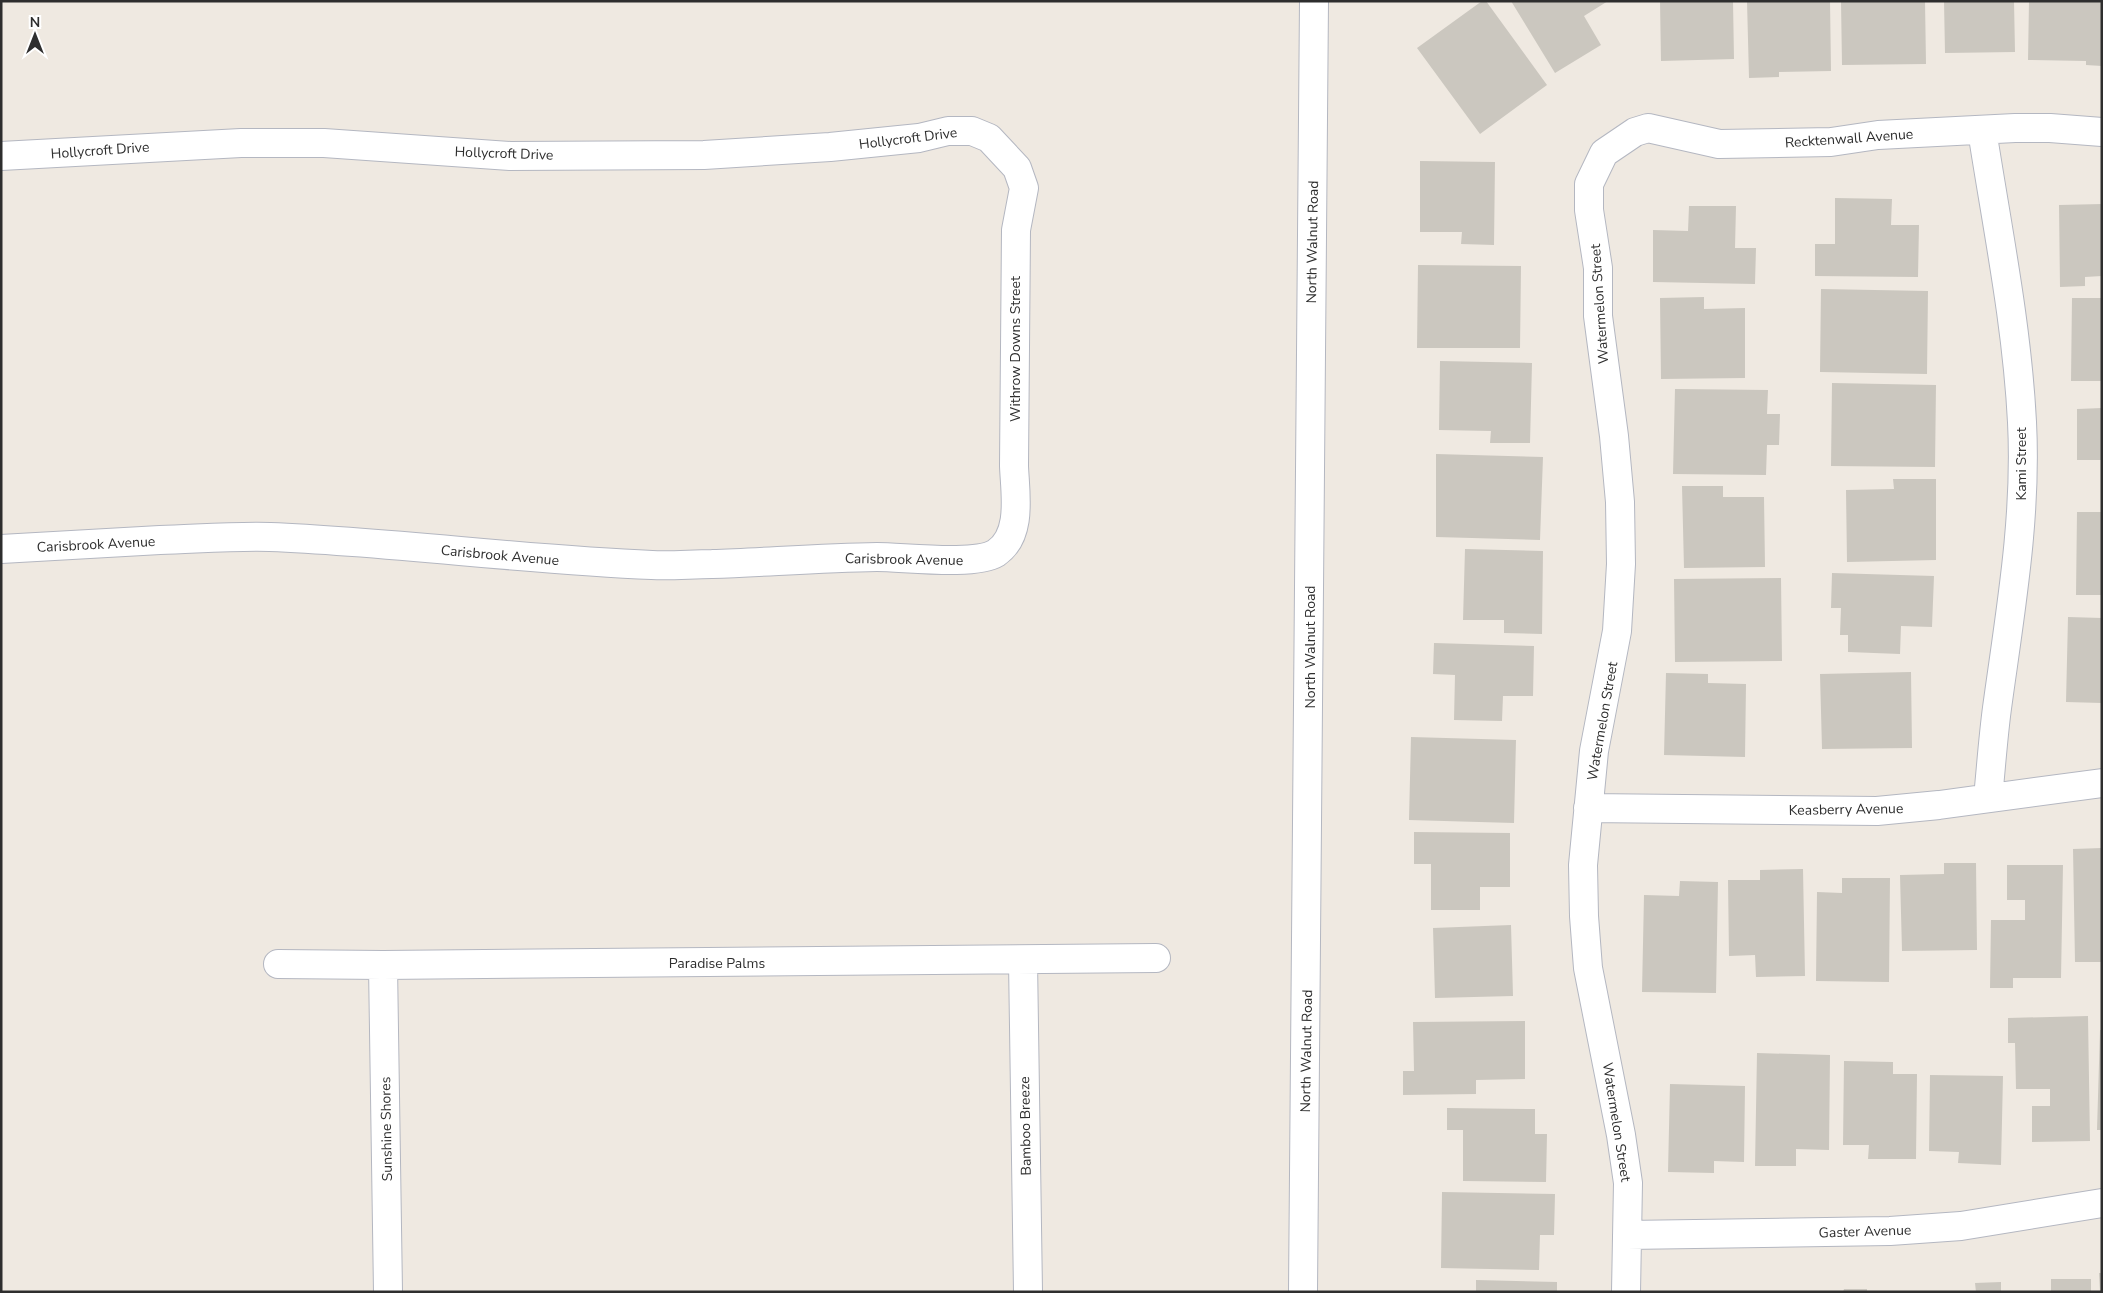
<svg xmlns="http://www.w3.org/2000/svg" width="2103" height="1293" viewBox="0 0 2103 1293" font-family="'Nunito Sans',sans-serif">
<style>
.building{fill:#cbc7bf}
.lines{fill:none;stroke-linecap:round;stroke-linejoin:round}
.minor-casing{stroke:#b4b7c1;stroke-width:30}
.minor{stroke:#fff;stroke-width:28}
.labels{text-anchor:middle;stroke-width:4.5;stroke-linejoin:round;paint-order:stroke}
.street-label{font-size:14px;fill:#2e2e2e;stroke:#fff}
</style>
<rect width="100%" height="100%" fill="#efe9e1"/>
<path class="building" d="M1482 1H1486L1547 85 1480 134 1417 48Z
M1511 1H1608L1584 16 1601 45 1555 73Z
M1660 1H1733L1734 59 1661 61Z
M1747 1H1830L1831 71 1779 72V77L1749 78Z
M1841 1H1925L1926 64 1842 65Z
M1944 1H2014L2015 52 1945 53Z
M2029 1H2102V66L2086 65V61L2028 60Z
M1420 161 1495 162 1494 245 1461 244 1462 232H1420Z
M1835 198 1892 199 1891 225H1919L1918 277 1815 276V244H1835Z
M2102 204V276L2085 277V286L2060 287 2059 205Z
M1689 206H1736L1735 248H1756L1755 284 1653 282V230L1688 231Z
M1418 265 1521 266 1520 348H1417Z
M1821 289 1928 291 1927 374 1820 372Z
M1704 297V309L1745 308V378L1661 379 1660 298Z
M2072 298H2102V381H2071Z
M1440 361 1532 363 1530 443H1490L1491 431 1439 430Z
M1832 383 1936 385 1935 467 1831 466Z
M1675 389 1768 390 1767 414H1780L1779 445H1767L1766 475 1673 474Z
M2102 408V460H2077V409Z
M1436 454 1543 457 1540 540 1436 537Z
M1893 479H1936V560L1847 562 1846 490 1894 489Z
M1682 486H1723V497H1764L1765 567 1684 568Z
M2077 512H2102V595H2076Z
M1465 549 1543 551 1542 634 1504 633V620H1463Z
M1832 573 1934 576 1932 627 1901 626 1900 654 1848 652V635H1840L1841 608H1831Z
M1781 578 1782 661 1675 662 1674 579Z
M2068 617 2102 618V703L2066 702Z
M1434 643 1534 646 1533 696H1503L1502 721 1454 720 1455 675 1433 674Z
M1911 672 1912 748 1822 749 1820 674Z
M1666 673 1708 674V683L1746 684 1745 757 1664 755Z
M1411 737 1516 740 1514 823 1409 820Z
M1414 832 1510 833V887H1480V910H1431V864H1414Z
M2102 848V962H2075L2073 849Z
M1944 863H1976L1977 950 1902 951 1900 875 1944 874Z
M2007 865H2063L2061 978H2013V988H1990L1991 920H2025V900H2007Z
M1803 869 1805 976 1756 977 1755 955 1729 956 1728 880H1760V870Z
M1842 878H1890L1889 982 1816 981 1817 892 1842 893Z
M1680 881 1718 882 1716 993 1642 992 1644 895 1679 896Z
M1511 925 1513 996 1435 998 1433 928Z
M2088 1016 2090 1141 2032 1142V1106H2050V1089H2016L2015 1043H2008V1018Z
M1525 1021V1079L1476 1080V1094L1403 1095V1071H1414L1413 1022Z
M2100 1030H2102V1130H2097Z
M1757 1053 1830 1055 1829 1150 1796 1149V1166H1755Z
M1844 1061 1893 1062V1074H1917L1916 1159H1868L1869 1145H1843Z
M1930 1075 2003 1076 2001 1165 1958 1163 1959 1152 1929 1151Z
M1670 1084 1745 1086 1744 1162 1714 1161V1173L1668 1172Z
M1447 1108 1535 1109V1134H1547L1546 1182 1463 1181V1130H1447Z
M1442 1192 1555 1194 1554 1235H1540L1539 1270 1441 1268Z
M2099 1273H2102V1292H2100Z
M2051 1279H2091V1292H2051Z
M1476 1280 1557 1282V1292H1476Z
M2001 1282V1292H1976L1975 1283Z
M1844 1289H1867V1292H1843Z"/>
<g class="lines">
<g class="minor-casing">
<path id="minor" d="M1982 130C1997 227 2017 324 2022 422 2027 518 2010 613 1997 708 1993 738 1991 768 1988 798
M1 156 241 143H324L510 156 704 155 830 147 919 138 948 131H972L989 138 1017 168 1024 188 1016 230 1014 466C1015 493 1023 535 996 553 975 566 904 557 877 557 822 558 767 562 712 564 692 564 672 566 652 565 524 560 397 542 270 537 233 536 196 539 160 540 107 543 54 546 1 549
M1588 808 1877 811 1939 805 2102 783
M1023 960 1028 1292
M278 964 383 965 1156 958
M383 965 388 1292
M1627 1235 1890 1231 1961 1226 2102 1203
M1303 1292 1314 1
M1626 1292 1628 1183 1621 1135 1588 968 1584 916 1583 865 1594 751 1617 631 1621 564 1620 502 1614 436 1598 316V268L1589 210V184L1604 153 1635 132 1648 128 1719 144 1831 142 1878 135 2015 128H2050L2102 132"/>
</g>
<use href="#minor" class="minor"/>
</g>
<g class="labels">
<g class="street-label">
<text transform="translate(908 138) rotate(-7)" y="5">Hollycroft Drive</text>
<text transform="translate(1849 138) rotate(-4)" y="5">Recktenwall Avenue</text>
<text transform="translate(100 150) rotate(-4)" y="5">Hollycroft Drive</text>
<text transform="translate(504 153) rotate(2)" y="5">Hollycroft Drive</text>
<text transform="translate(1312 242) rotate(-89)" y="5">North Walnut Road</text>
<text transform="translate(1599 304) rotate(-94)" y="5">Watermelon Street</text>
<text transform="translate(1015 349) rotate(-90)" y="5">Withrow Downs Street</text>
<text transform="translate(2021 464) rotate(-90)" y="5">Kami Street</text>
<text transform="translate(96 544) rotate(-3)" y="5">Carisbrook Avenue</text>
<text transform="translate(500 555) rotate(5)" y="5">Carisbrook Avenue</text>
<text transform="translate(904 559) rotate(1)" y="5">Carisbrook Avenue</text>
<text transform="translate(1310 647) rotate(-90)" y="5">North Walnut Road</text>
<text transform="translate(1602 721) rotate(-80)" y="5">Watermelon Street</text>
<text transform="translate(1846 809) rotate(-1)" y="5">Keasberry Avenue</text>
<text x="717" y="968">Paradise Palms</text>
<text transform="translate(1306 1051) rotate(-89)" y="5">North Walnut Road</text>
<text transform="translate(1617 1122) rotate(81)" y="5">Watermelon Street</text>
<text transform="translate(1025 1126) rotate(-91)" y="5">Bamboo Breeze</text>
<text transform="translate(386 1129) rotate(-91)" y="5">Sunshine Shores</text>
<text transform="translate(1865 1231) rotate(-2)" y="5">Gaster Avenue</text>
</g>
</g>
<rect width="2103" height="1293" fill="none" stroke="#2e2e2e" stroke-width="5"/>
<g transform="translate(35 35)" stroke="#ffffff" stroke-width="4" paint-order="stroke">
<path d="M0-4L9 19L0 12L-9 19Z" fill="#2e2e2e"/>
<text y="-8" font-size="14" font-weight="bold" text-anchor="middle" fill="#2e2e2e">N</text>
</g>
</svg>
